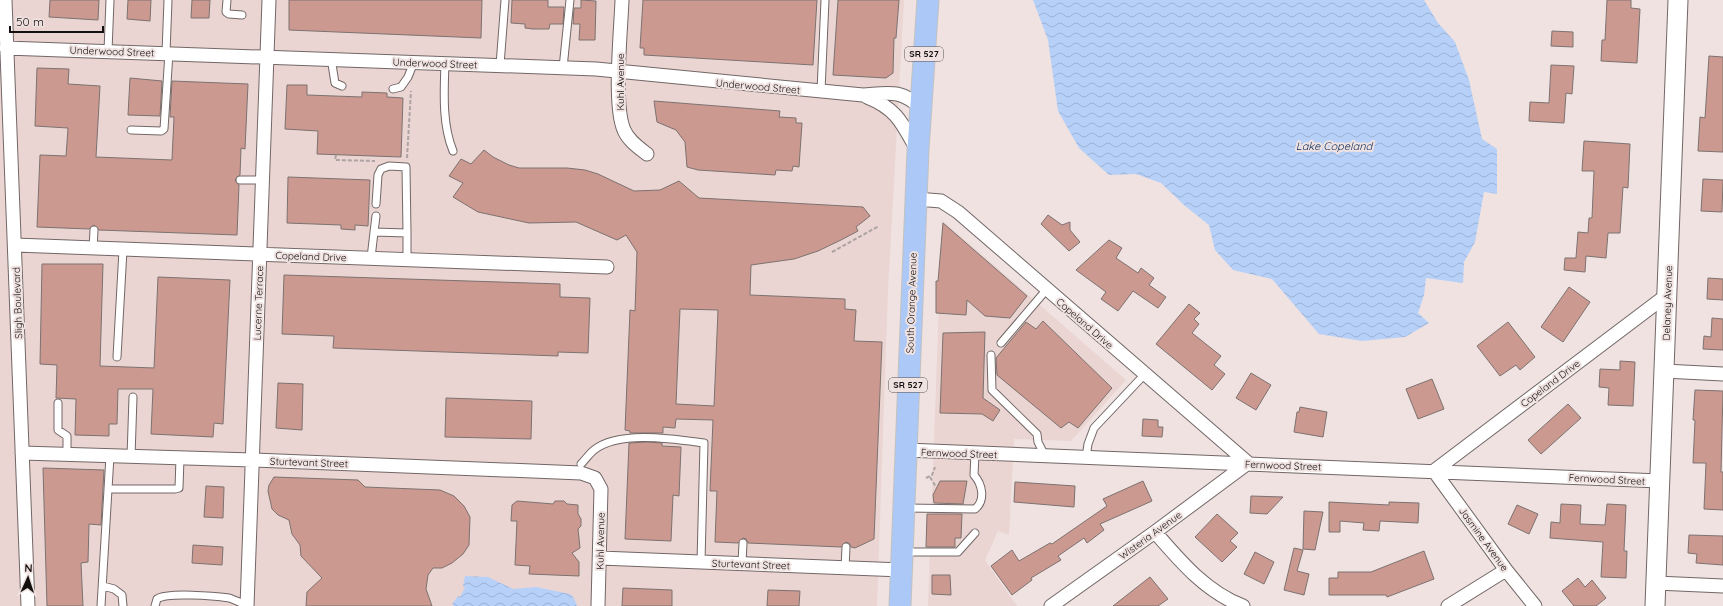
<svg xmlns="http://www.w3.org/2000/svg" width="1723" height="606" viewBox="0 0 1723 606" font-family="Quicksand,sans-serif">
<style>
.built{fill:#ead5d2}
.water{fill:url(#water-waves)}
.building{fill:#cc9991;stroke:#7c7270;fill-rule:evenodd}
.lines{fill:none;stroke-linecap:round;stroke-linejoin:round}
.lane-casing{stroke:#726766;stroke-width:9}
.street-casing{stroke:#726766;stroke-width:15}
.secondary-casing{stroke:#726766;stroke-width:21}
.primary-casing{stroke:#c2c1c1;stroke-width:23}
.path{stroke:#ada3a2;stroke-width:2;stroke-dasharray:4 2;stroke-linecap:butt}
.lane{stroke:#fff;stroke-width:7}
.street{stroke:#fff;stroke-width:13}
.secondary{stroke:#fff;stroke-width:19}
.primary{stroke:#abc8f6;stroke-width:21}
.labels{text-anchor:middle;stroke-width:4;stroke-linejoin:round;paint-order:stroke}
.shield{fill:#efe2e1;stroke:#564f4f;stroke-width:1}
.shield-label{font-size:9px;font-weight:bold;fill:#141010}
.street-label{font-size:10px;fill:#141010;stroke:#efe2e1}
.water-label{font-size:11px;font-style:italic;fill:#113060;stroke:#efe2e1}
</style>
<defs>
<pattern id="water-waves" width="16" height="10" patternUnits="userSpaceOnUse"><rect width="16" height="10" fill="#b6d0f8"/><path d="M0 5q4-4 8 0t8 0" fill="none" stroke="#9cb2d4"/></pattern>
</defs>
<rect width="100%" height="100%" fill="#efe2e1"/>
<path class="built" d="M0 0H904L888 290 877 606H0Z
M942 220 1126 380 1071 441 1014 439 1009 535 998 531 985 560 1017 606H928Z"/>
<path class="water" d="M1033 0H1424L1438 23 1455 42 1469 80 1482 139 1497 149V194L1484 192 1475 242 1464 262 1463 283 1426 278 1424 295 1418 313 1429 323 1405 337 1362 341 1319 334 1272 279 1233 270 1215 250 1209 225 1185 206 1161 183 1136 174 1109 175 1079 148 1058 111 1048 40Z
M465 576 488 577 513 589 536 587 570 594 574 598 577 606H454L452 604 458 596 460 597 465 587 463 586Z"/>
<path class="building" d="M50 0H99L98 20 49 17Z
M128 0H151L150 21 127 19Z
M192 0H210L209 18H191Z
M289 0H482L481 38 289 30Z
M512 0H548V7H564L563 24H550L549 29H533L525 28V24L511 23Z
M581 0 596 1 595 40H579L580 24H573L574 8H581Z
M643 0H817L813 65 644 55V48H640Z
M838 0H899L896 38H894L893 73 886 78 833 75Z
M1607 0H1631V8L1640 9 1637 63 1601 61 1602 40H1605Z
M1552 31 1573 32V47L1551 46Z
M1709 56 1723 57V152L1698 151 1700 117 1705 118Z
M1551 65 1574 66 1572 94 1566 93 1564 123 1529 121 1530 102 1549 103Z
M37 68 69 69 68 84 100 86 96 157 172 160 174 117H170L172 81 248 84 245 149 241 148 240 175 235 180 239 185 237 235 99 230 94 225 89 229 37 227 40 155 66 156 68 128 35 126Z
M130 78 162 81 160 116 128 115Z
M287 85H307V95L362 97V92L387 93V97L403 98 401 157 317 154 318 131 285 129Z
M654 101 780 111 779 117 796 118V123H802L799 167 793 166 792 171 776 170 775 175 698 170 687 167 685 142 676 130 657 122Z
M1584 141 1630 144 1628 188 1623 187 1620 233H1608L1606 258 1586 256 1585 272 1564 270 1565 258H1576L1578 232 1588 233 1589 218H1592L1594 171H1582Z
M484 150 493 157 509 165 519 168H567L585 170 598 174 634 191 660 190 679 181 699 198 863 207 870 216 856 227 858 231 841 240 818 251 794 259 751 265 750 295 845 299V309L856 310 854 341 882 342 874 539 855 548 851 547 849 543 846 542 841 547 748 543 746 539 743 538 738 543 715 542 717 491H710L713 420 676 419 675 428 663 427V433H630V431L625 430 630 310 635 311 637 252 626 235 617 240 576 222 529 223 478 212 453 197 463 183 449 176 461 159 471 164ZM680 309 718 310 714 406 676 404Z
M288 177 370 180 368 226 355 225V230L341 229V225L287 223Z
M1703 179 1723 180 1722 212 1701 211Z
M1048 215 1062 225 1070 222V230L1080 242 1069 251 1041 224Z
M943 223 1027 296 1010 318 985 316 967 300 966 315 936 313V281H938Z
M1109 240 1122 248 1116 258 1138 273 1141 268 1154 278 1149 285 1166 297 1158 308 1133 291 1118 311 1101 299 1106 292 1076 270Z
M42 264H103L100 366 154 368 158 277 230 280 223 424 214 423 213 437 151 434 153 389H118L117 424H109V436L75 435 76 399 56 398 57 365 40 364Z
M284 275 560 284V297L590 298 588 353 558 352V356L333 348 334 336 282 334Z
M1708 278 1723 279V300L1707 299Z
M1569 287 1590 302 1563 342 1541 327Z
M1189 304 1200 313 1194 319 1199 324 1192 333 1221 356 1214 365 1225 374 1212 390 1156 344Z
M1712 318 1723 319V350L1703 349 1704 336 1711 337Z
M1043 321 1112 388 1078 428 1069 422 1061 428 997 375 996 358 1026 322 1036 329Z
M1508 322 1535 357 1520 370 1516 365 1500 376 1477 346Z
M985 332 983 398 1000 410 993 421 982 414 940 413 943 333Z
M1620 361 1635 362 1633 406 1608 405 1609 388 1599 387 1600 369 1620 370Z
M1251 373 1271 385 1256 410 1236 398Z
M1432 379 1444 409 1418 419 1406 389Z
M278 383 303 384 302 430 276 428Z
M1695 390 1723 391 1721 472H1723V510L1704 509 1706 463H1693L1695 420H1693Z
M446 398 532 401 531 439 445 437Z
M1568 404 1581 418 1541 454 1528 440Z
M1300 407 1327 412 1323 437 1294 432 1297 412H1299Z
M1143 419 1158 420V427H1163L1162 437 1142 436Z
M647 442 662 443V446L681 447 679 496 673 495 671 541 625 539 629 443Z
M43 468 104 470 101 525 89 524 88 562 81 563 83 606H47Z
M274 477 358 480 365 487 440 490 454 496 464 506 470 517 469 545 463 554 452 563 442 568H433L428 575 426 589 432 606H306L307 592 322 578 301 556 300 545 292 534 289 520 278 515 272 509 268 491 269 485Z
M940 481H967L963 504 934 503 933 495Z
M1143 481 1152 501 1100 524 1104 530 1087 543 1084 538 1058 556 1061 560 1031 578 1032 580 1012 595 991 566 1012 550 1019 561 1050 543 1052 544 1107 506 1103 499Z
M1015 482 1075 486 1074 507 1014 502Z
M206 486 224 487 223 518 204 517Z
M1251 496 1283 497 1267 514 1250 513Z
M517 501 553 504 555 501H564L567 504 578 505V514L581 519V526L578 529 580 548 572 553 579 562V576L529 574 530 566 515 565 517 521H511L512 505Z
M1329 502 1389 505V502L1419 503 1418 523 1380 521 1379 531 1363 530 1364 523 1340 521V532H1329Z
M1561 504 1581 505 1580 524 1605 525 1607 504 1626 505 1624 551H1627L1626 578 1601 577 1603 542 1550 538 1551 522 1560 523Z
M1517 505 1538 514 1529 534 1508 524Z
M1304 511 1323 512 1315 550 1303 549Z
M927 514H962L961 538H955V547H926Z
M1217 514 1238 533 1230 541 1237 547 1222 562 1195 537Z
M1689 535 1723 536V565L1696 563 1697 554 1688 553Z
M193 545 223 547 222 565 192 563Z
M1294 548 1303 550 1297 571 1309 574 1304 595 1284 590Z
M1424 551 1434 579 1387 597 1386 595H1329V578H1338V572H1371Z
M1255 552 1274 562 1264 584 1244 574Z
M932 575H950L951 595 932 594Z
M1150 577 1168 599 1158 606H1113Z
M1578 578 1585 587 1592 580 1606 598 1596 606H1574L1562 591Z
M623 588 672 590V606H622Z
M768 590 800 591 799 606H767Z"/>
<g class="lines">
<g class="lane-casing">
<path id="lane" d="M227 0 226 12 229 14 242 15
M108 51 110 0
M166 53 168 0
M331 58 335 83 342 86
M445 63C444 92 442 124 453 151
M500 65 505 0
M563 68 570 0
M393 89 401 87 408 77 414 62
M821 91 825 0
M131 130 161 131 164 129 169 53
M240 180H262
M376 216 374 232 407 233 406 167 389 166 381 169 378 175 376 204
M407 233V259
M93 249 94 230
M371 258 374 232
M1001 343 1047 289
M991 355 992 390 1037 434 1038 442 1045 456
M117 357 123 250
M58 403V430L67 436V455
M131 457 133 397
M1086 458 1088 444 1094 428 1144 375
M581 464C586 459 589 454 594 450 619 430 674 439 704 443L701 562
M108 489H175L179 488 180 458
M906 508 975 509C986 500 982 484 974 475L975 453
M904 552H958L975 533
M742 563 743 543
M845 568 846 547
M103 586 114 589 122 595 123 606
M101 606 110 456
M155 606 157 599C167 592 215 596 229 598 235 600 241 603 247 605"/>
</g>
<g class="street-casing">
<path id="street" d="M5 0 28 606
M622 0C621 30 613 105 624 130 628 140 638 147 647 154
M6 48 596 69 863 95C890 93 900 89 921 108
M867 97C897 109 902 123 917 150
M916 199 941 201 958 212 1248 463
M15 245 607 267
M1664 371 1723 374
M906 450 1660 481
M22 453 252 460 581 473 595 478 601 489 598 606
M1434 471 1667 295
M1434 471 1506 570 1535 606
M1155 532C1180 561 1206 592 1243 606
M600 558 902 570
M1656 583 1723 586
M247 606 269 0
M1051 606 1155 532 1248 463
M1448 606 1506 570"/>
</g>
<g class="secondary-casing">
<path id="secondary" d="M1655 606 1678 0"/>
</g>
<g class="primary-casing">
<path id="primary" d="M900 606 918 150 928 0"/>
</g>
<path class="path" d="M336 155 335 160 375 161
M407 158 411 91
M832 252 879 226
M930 477 936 487
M926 478 932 475 935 467"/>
<use href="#lane" class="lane"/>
<use href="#street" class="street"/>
<use href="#secondary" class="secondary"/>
<use href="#primary" class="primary"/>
</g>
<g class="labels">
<g class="shield">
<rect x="905" y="47" width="38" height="14" rx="3"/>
<rect x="889" y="378" width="38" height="14" rx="3"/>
</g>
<g class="shield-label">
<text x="924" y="57">SR 527</text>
<text x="908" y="388">SR 527</text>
</g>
<g class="street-label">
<text transform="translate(112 51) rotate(2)" y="4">Underwood Street</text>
<text transform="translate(435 63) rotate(2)" y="4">Underwood Street</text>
<text transform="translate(620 82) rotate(-90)" y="4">Kuhl Avenue</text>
<text transform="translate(758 86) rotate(5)" y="4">Underwood Street</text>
<text transform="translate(311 256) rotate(2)" y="4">Copeland Drive</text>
<text transform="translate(17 303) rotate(-92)" y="4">Sligh Boulevard</text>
<text transform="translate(258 303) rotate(-88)" y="4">Lucerne Terrace</text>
<text transform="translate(911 303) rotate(-88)" y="4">South Orange Avenue</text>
<text transform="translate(1667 303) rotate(-88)" y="4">Delaney Avenue</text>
<text transform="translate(1085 323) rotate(41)" y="4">Copeland Drive</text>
<text transform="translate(1550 383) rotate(-37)" y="4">Copeland Drive</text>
<text transform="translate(959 453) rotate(2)" y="4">Fernwood Street</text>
<text transform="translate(309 462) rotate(2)" y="4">Sturtevant Street</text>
<text transform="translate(1283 465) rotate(2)" y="4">Fernwood Street</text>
<text transform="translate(1607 479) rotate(3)" y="4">Fernwood Street</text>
<text transform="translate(1150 535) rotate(-36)" y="4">Wisteria Avenue</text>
<text transform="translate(1484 539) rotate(54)" y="4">Jasmine Avenue</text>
<text transform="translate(600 541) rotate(-89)" y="4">Kuhl Avenue</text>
<text transform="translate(751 564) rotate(2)" y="4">Sturtevant Street</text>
</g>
<g class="water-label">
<text x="1334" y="150">Lake Copeland</text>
</g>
</g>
<g transform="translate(28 578) rotate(3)" stroke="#efe2e1" stroke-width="3" paint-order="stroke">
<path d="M0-3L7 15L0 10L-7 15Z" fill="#141010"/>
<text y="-6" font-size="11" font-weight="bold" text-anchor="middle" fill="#141010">N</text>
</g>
<path d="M10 26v6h93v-6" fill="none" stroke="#141010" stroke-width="2"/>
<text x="16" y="26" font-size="12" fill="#141010" stroke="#efe2e1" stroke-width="3" paint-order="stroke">50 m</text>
</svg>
